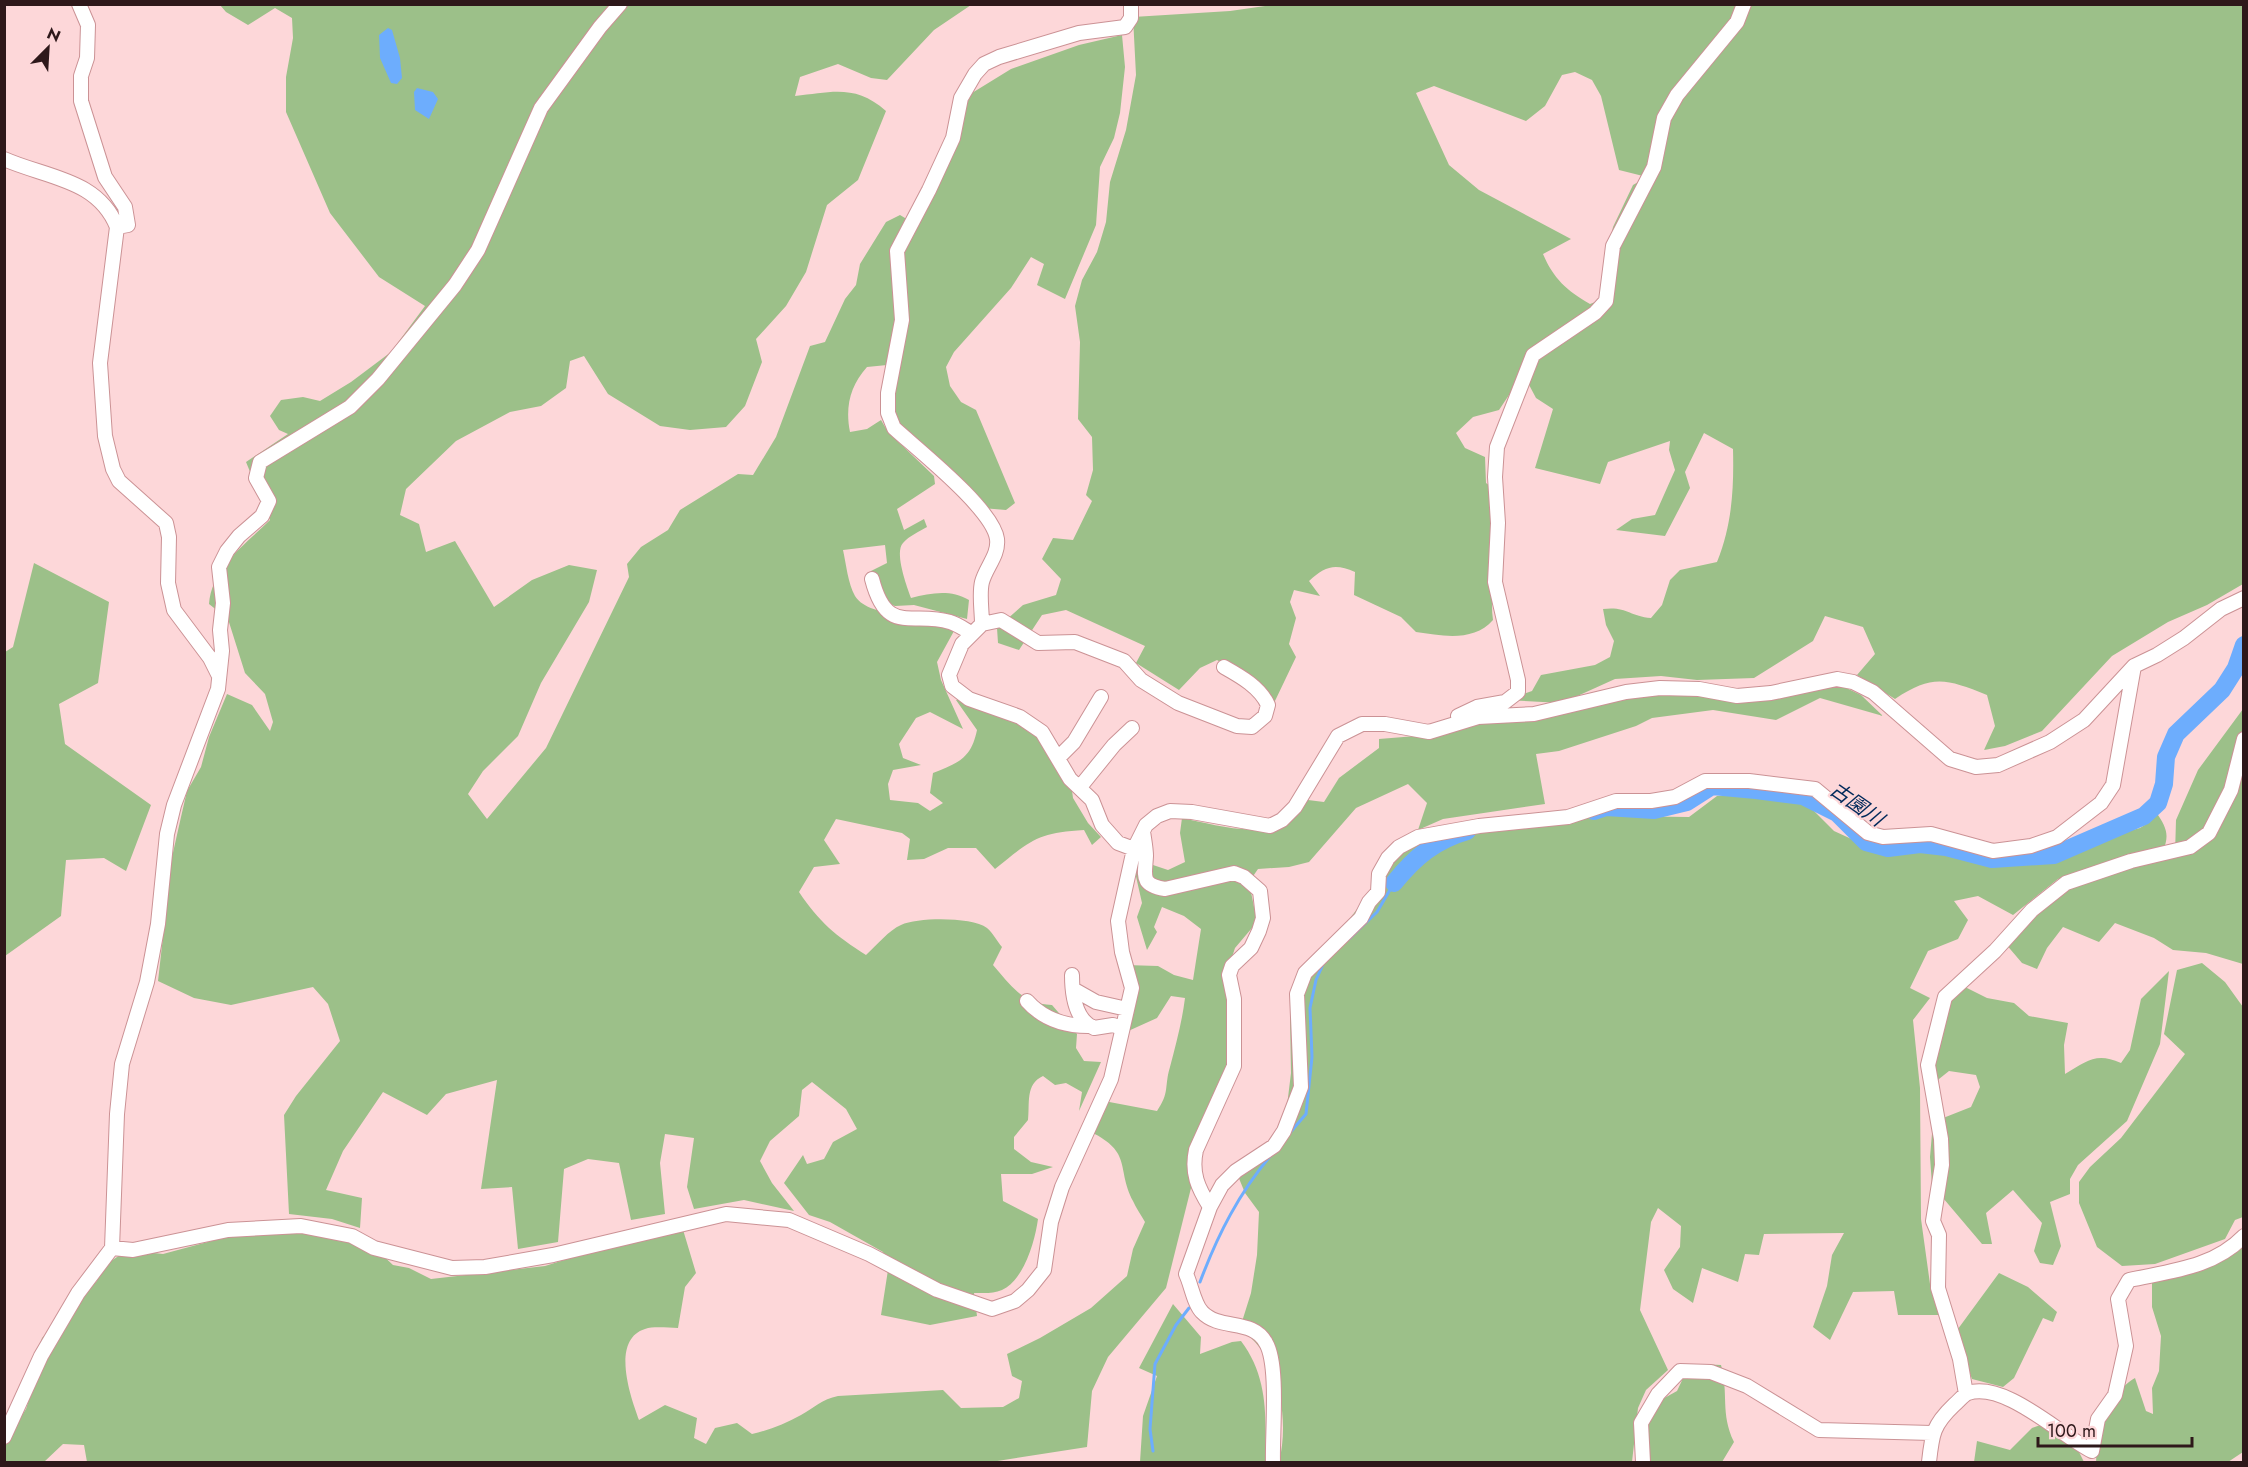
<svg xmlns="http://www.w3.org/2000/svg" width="2248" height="1467" viewBox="0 0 2248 1467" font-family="Jost,'Noto Sans JP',sans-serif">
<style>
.green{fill:#9cc089;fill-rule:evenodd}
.water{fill:#6dadfd}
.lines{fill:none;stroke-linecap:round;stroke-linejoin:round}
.stream{stroke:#6dadfd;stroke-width:3}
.river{stroke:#6dadfd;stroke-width:18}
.minor-casing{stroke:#cb9295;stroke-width:16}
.minor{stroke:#fff;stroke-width:14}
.labels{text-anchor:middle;stroke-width:4.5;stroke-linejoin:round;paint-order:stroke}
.water-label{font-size:20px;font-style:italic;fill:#00295a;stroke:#fdd7d9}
</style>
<rect width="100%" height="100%" fill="#fdd7d9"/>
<path class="green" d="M1280 4 2243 5V584L2207 605 2168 622 2112 656 2042 731 2005 746 1984 750 1995 726 1987 695C1946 679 1933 674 1895 699L1857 675 1875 654 1863 627 1825 616 1813 641 1754 678 1697 680 1661 676 1615 679 1562 703 1505 700 1532 691 1541 675 1595 665 1610 657 1614 641 1606 625 1603 609C1626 606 1629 616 1651 618L1662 605 1670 580 1680 570 1717 562C1732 525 1734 489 1733 449L1704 433 1685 472 1690 488 1665 536 1616 530 1632 519 1655 515 1675 470 1669 450 1670 441 1608 462 1600 484 1535 468 1553 409 1536 398 1527 381 1519 380 1499 410 1473 417 1456 433 1465 448 1485 457 1486 483 1503 496C1509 538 1487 578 1493 620 1474 642 1443 636 1416 632L1401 617 1354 595 1355 572C1335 563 1325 566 1309 581L1320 596 1294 590 1290 602 1296 618 1289 644 1296 657 1274 703 1255 683 1217 660 1200 668 1179 690 1136 663 1145 646 1066 610 1042 615 1019 650 998 643 997 628 1023 605 1056 595 1061 579 1042 559 1053 538 1073 540 1092 501 1086 495 1093 470 1092 437 1078 419 1080 342 1075 306 1082 280 1097 252 1106 222 1110 182 1126 130 1136 75 1133 17 1230 11ZM1575 72 1592 80 1601 96 1619 170 1647 177 1633 185 1613 227 1605 265 1614 295 1590 304C1567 291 1553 278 1543 254L1571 239 1479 190 1449 165 1416 93 1434 86 1526 121 1545 106 1562 75Z
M220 5H971L934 30 887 80 871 78 838 64 800 77 795 96C832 92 856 84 886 111L858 180 827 205 806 272 786 306 756 339 762 362 745 406 726 427 690 430 660 426 608 394 584 356 570 361 566 388 541 406 510 412 456 441 406 489 400 515 419 524 426 552 455 541 494 607 532 580 569 565 597 570 589 602 541 683 518 736 483 771 468 794 487 819 546 748 629 577 627 564 641 547 668 530 680 510 738 474 753 475 776 437 810 346 825 342 845 299 856 285 860 264 886 222 900 215 910 221 972 93 1011 69 1079 45 1122 35 1125 67 1120 113 1114 138 1100 167 1096 225 1065 299 1037 285 1044 264 1031 257 1011 288 954 352 946 367 950 386 961 402 976 410 1015 503 1006 510 982 508 892 418 887 365 867 367C850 386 845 407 850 432L867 429 881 420 888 432 934 476 935 484 897 509 904 530 924 519 927 527C920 531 909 536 903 543 894 552 907 587 911 598 931 593 950 589 969 600L967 619 914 605 895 606 881 600 870 584 871 571 887 563 885 545 843 550C846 563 848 584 855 596 871 621 929 610 954 631L937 662 941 680 963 729 930 712 916 718 899 744 903 758 921 765 893 770 888 784 890 800 918 803 930 811 943 803 930 793 933 773C958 763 971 759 977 730L956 700 976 694 1043 734 1069 768 1073 798 1088 823 1101 837 1092 845 1084 830C1037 833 1031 840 995 869L976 848H948L924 859 907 860 910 839 902 833 836 819 824 840 840 864 814 867 799 892C819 922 836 936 866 955 877 945 889 930 901 925 919 917 972 917 987 928 993 933 997 941 1002 947L993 965C1011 986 1023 1004 1052 1005L1077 1034 1076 1048 1084 1061 1101 1062 1079 1111 1082 1092 1066 1083 1055 1085 1043 1076C1025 1084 1030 1104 1028 1120L1014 1137V1149L1031 1162 1053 1167 1032 1174H1001L1003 1201 1038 1219C1035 1241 1024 1280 1002 1290 993 1294 984 1293 974 1293L977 1316 930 1325 881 1315 888 1270 883 1252 830 1222 809 1215 784 1183 803 1155 807 1164 824 1159 833 1142 857 1129 846 1109 812 1082 802 1090 799 1116 770 1141 760 1161 772 1183 794 1211 744 1200 694 1209 687 1187 694 1138 665 1134 660 1163 665 1214 631 1220 619 1163 588 1159 564 1169 558 1242 518 1249 512 1187 481 1189 497 1080 446 1094 427 1115 383 1092 343 1151 326 1190 362 1198 360 1228 332 1219 289 1214 284 1115 296 1096 340 1041 328 1004 313 987 231 1005 194 998 158 981 172 857 181 817 187 791 201 767 209 737 227 694 252 705 270 731 273 722 265 694 245 673 228 619 209 604C212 567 245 545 270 520L246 462 288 434 279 430 270 416 281 400 303 397 320 401 351 382 391 352 425 306 379 277 330 213 286 112V77L293 38 292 18 275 8 248 25 226 12Z
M34 563 109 602 98 683 59 704 65 744 151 805 126 871 104 858 66 860 61 916 5 956V652L13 647Z
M1840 685 1861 695 1883 716 1820 698 1776 720 1713 710 1652 718 1636 726 1559 751 1536 754 1545 804 1443 819 1418 830 1427 803 1408 784 1356 808 1309 862 1289 867 1258 869 1249 882 1257 922 1235 948 1229 966 1239 987 1232 1065 1200 1152 1166 1288 1108 1357 1092 1391 1087 1447 991 1462H87L84 1445 63 1444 44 1462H5V1441L26 1409 38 1372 37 1354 42 1338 85 1291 96 1282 108 1263 120 1255 145 1252 163 1254 230 1236 265 1230 322 1234 378 1251 393 1265 409 1268 431 1279 545 1266 681 1223 696 1273 685 1287 678 1328C668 1328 654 1326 645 1329 610 1340 631 1398 639 1420L665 1405 697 1418 694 1438 706 1444 715 1428 737 1423 752 1434C769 1430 785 1424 801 1415 814 1408 822 1399 838 1396L943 1390 961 1408 1003 1407 1019 1398 1022 1381 1012 1376 1007 1354 1040 1338 1091 1308 1127 1276 1133 1249 1145 1222C1141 1215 1136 1208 1133 1201 1116 1168 1133 1153 1091 1132L1104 1101 1157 1111C1170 1092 1164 1087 1170 1067 1176 1044 1182 1022 1185 998L1171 996 1157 1018 1126 1032V965L1158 966 1174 975 1193 980 1201 929 1184 916 1162 907 1154 927 1157 932 1147 950 1137 917 1142 903 1135 872 1144 862 1168 870 1185 862 1180 833 1182 818C1212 824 1256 838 1284 822 1293 817 1301 807 1308 800L1324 802 1339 778 1379 748V739L1428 735 1481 721 1640 693Z
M2243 709V964L2206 953 2173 950 2154 938 2115 923 2099 942 2063 927 2047 948 2037 969 2022 963 2005 943 2041 907 2079 883 2109 869 2143 865 2175 854 2176 820 2198 770Z
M1756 795 1806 803 1834 831 1869 847 1934 842 2002 858 2034 856 2140 828 2151 821 2156 812C2166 827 2170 834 2163 851L2126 858 2058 879 2013 915 1978 896 1954 901 1968 920 1958 939 1928 951 1910 988 1930 998 1913 1020 1920 1088 1921 1219 1930 1284 1940 1315H1898L1894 1291 1853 1292 1830 1340 1813 1327 1827 1286 1832 1255 1844 1233 1764 1234 1759 1255 1745 1254 1738 1282 1702 1268 1693 1303 1673 1289 1664 1270 1680 1247 1681 1226 1658 1208 1651 1222 1640 1310 1668 1370 1646 1390 1638 1408 1632 1462H1279C1288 1426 1282 1380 1260 1348 1255 1341 1247 1334 1240 1328L1251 1293 1257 1255 1259 1212 1245 1193 1238 1176 1274 1141 1286 1114 1291 1073 1290 1015 1298 985 1375 886 1400 849 1425 840 1536 815 1689 817 1717 796Z
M2202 963 2225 982 2243 1007V1217L2235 1220 2225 1239 2155 1264 2122 1266 2097 1247 2079 1203V1182L2090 1167 2121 1138 2185 1054 2164 1034 2177 970Z
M2169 971 2160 1044 2127 1121 2078 1165 2070 1179V1194L2050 1202 2061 1246 2053 1265 2040 1263 2034 1251 2042 1223 2013 1190 1986 1213 1992 1244H1982L1932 1185 1930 1157 1933 1122 1971 1107 1980 1087 1976 1075 1949 1071 1939 1079 1932 1095 1941 1005 1963 986 1987 998 2014 1003 2029 1016 2068 1023 2064 1045 2065 1074C2087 1061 2096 1052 2121 1063L2130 1050 2141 999Z
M2243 1243V1452L2228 1462H2096C2097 1453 2094 1444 2094 1434 2095 1417 2120 1386 2135 1378L2146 1411 2153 1414 2152 1388 2159 1371 2161 1336 2152 1307V1283L2218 1251Z
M1999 1273 2028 1287 2057 1312 2053 1322 2043 1318 2014 1378 2003 1387 1972 1379 1955 1333Z
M1173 1304 1201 1337 1200 1354 1232 1342 1241 1341C1269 1378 1266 1419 1265 1462H1123H1140L1143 1416 1157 1376 1139 1368Z
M1697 1364 1721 1365C1729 1394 1720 1413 1734 1442L1722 1462H1642L1650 1406 1677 1391 1686 1372Z
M2046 1423 2071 1436 2084 1462H1974L1977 1441 2010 1450 2032 1428Z"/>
<path class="water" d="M388 28 392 30 400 58 402 78 397 84 391 83 380 58 379 35Z
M417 88 433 92 438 99 429 119 415 110 414 92Z"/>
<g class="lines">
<path class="stream" d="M1349 939 1377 912 1394 883
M1288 1135 1306 1114 1312 1057 1310 1008 1316 980 1324 962
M1200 1282C1218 1234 1239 1193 1272 1154
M1153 1451 1150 1429 1155 1364 1176 1325 1189 1308"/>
<path class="river" d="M1594 811 1606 807 1654 810 1687 802 1712 786 1756 790 1803 796 1837 813 1866 842 1888 848 1920 844 1946 847 1992 859 2054 855 2144 816 2158 803 2164 784 2166 757 2176 734 2222 690 2236 668 2244 645
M1394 883C1414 858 1435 840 1467 831"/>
<g class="minor-casing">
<path id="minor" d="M79 4 88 25 87 58 81 76V101L105 177 125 207 128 225 117 227
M1131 4V18L1125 27 1079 33 999 57 984 64 975 74 961 98 953 138 929 190 897 251 902 320 888 393V413L894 428C918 450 993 509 997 539 999 555 986 567 982 582 979 594 982 611 982 624L962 644 949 675 952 686 969 699 1020 717 1042 732 1070 779 1092 800 1102 825 1118 843 1134 849
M4 159C47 178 98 179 117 227L100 363 105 436 113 469 119 481 166 523 169 537 168 583 174 610 210 658 218 674
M872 579C887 637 912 610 950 622 957 624 964 629 971 633
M982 624 1001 620 1038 643 1075 642 1124 661 1141 680 1178 703 1237 726 1252 727 1265 716 1268 705C1260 687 1240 676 1224 667
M1458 716 1477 707 1505 702 1518 692V680L1495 582 1498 523 1495 477 1497 447 1533 355 1595 313 1606 301 1613 246 1654 167 1664 118 1677 95 1737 22 1744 4
M1058 758 1074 742 1101 697
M1080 787 1114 745 1132 728
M1143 831C1144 839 1146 848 1146 856 1145 876 1140 885 1165 889L1234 873 1244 877 1260 891 1263 918 1259 931 1251 948 1232 966 1229 975 1234 999V1066L1196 1150C1191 1173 1198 1188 1210 1207L1186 1274C1191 1284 1194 1304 1202 1312 1220 1331 1253 1318 1266 1343 1279 1365 1272 1434 1273 1462
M1072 975C1072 994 1075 1020 1094 1028L1113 1025 1122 1028
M1073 989 1096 1002 1127 1009
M1027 1001C1043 1019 1064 1026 1088 1026
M1210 1207 1222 1185 1236 1171 1274 1146 1284 1131 1301 1087 1297 994 1305 973 1361 918 1369 902 1378 892 1379 874 1388 858 1399 847 1418 837 1479 826 1568 817 1616 801H1651L1675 797 1705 781H1749L1815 789 1868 833 1883 837 1931 834 1993 851 2031 846 2057 837 2101 803 2113 785 2134 666
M112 1248 133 1250 228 1230 301 1226 352 1236 374 1248 452 1268 485 1267 553 1255 726 1214 789 1220 869 1254 937 1290 992 1309 1015 1301 1028 1290 1044 1270 1051 1222 1062 1187 1111 1079 1132 988 1122 952 1118 921 1134 849 1146 825 1157 816 1170 811 1192 812 1270 826 1282 820 1295 807 1338 736 1362 724H1385L1429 732 1478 717 1534 714 1626 692 1660 688 1699 689 1737 696 1771 693 1837 679 1853 682 1873 692 1950 759 1976 767 1998 765 2050 742 2084 720 2134 666 2157 655 2184 638 2221 609 2244 598
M1966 1394 1960 1359 1938 1288 1939 1235 1933 1221 1942 1165 1941 1139 1928 1065 1945 997 1995 951 2032 910 2066 883 2131 861 2190 847 2209 833 2231 790 2244 739
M4 1437 41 1356 78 1293 112 1248 117 1114 122 1064 147 982 158 924 167 834 174 805 218 689 222 651 220 630 223 603 219 567 227 551 239 536 262 516 269 501 256 478 260 462 350 407 378 379 455 285 478 250 541 108 600 27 620 4
M1643 1462 1641 1423 1658 1394 1680 1371 1711 1372 1747 1386 1819 1430 1932 1433
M1929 1462C1932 1434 1933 1425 1954 1405 1959 1401 1963 1395 1968 1393 2005 1381 2060 1435 2092 1451L2098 1419 2115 1395 2126 1346 2118 1299 2129 1280C2170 1271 2213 1268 2244 1236"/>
</g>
<use href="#minor" class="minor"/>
</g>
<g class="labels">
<g class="water-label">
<text transform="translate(1857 804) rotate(35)" y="7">古園川</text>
</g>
</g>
<rect width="2248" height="1467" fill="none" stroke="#2e181a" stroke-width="12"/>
<g transform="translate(48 48) rotate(24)" stroke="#fdd7d9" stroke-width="4.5" paint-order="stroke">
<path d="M0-4.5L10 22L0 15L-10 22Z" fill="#2e181a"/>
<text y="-9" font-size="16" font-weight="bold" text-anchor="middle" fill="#2e181a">N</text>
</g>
<path d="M2038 1437v9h154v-9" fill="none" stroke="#2e181a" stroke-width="3"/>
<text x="2047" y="1437" font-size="18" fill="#2e181a" stroke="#fdd7d9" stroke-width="4.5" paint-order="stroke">100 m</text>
</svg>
